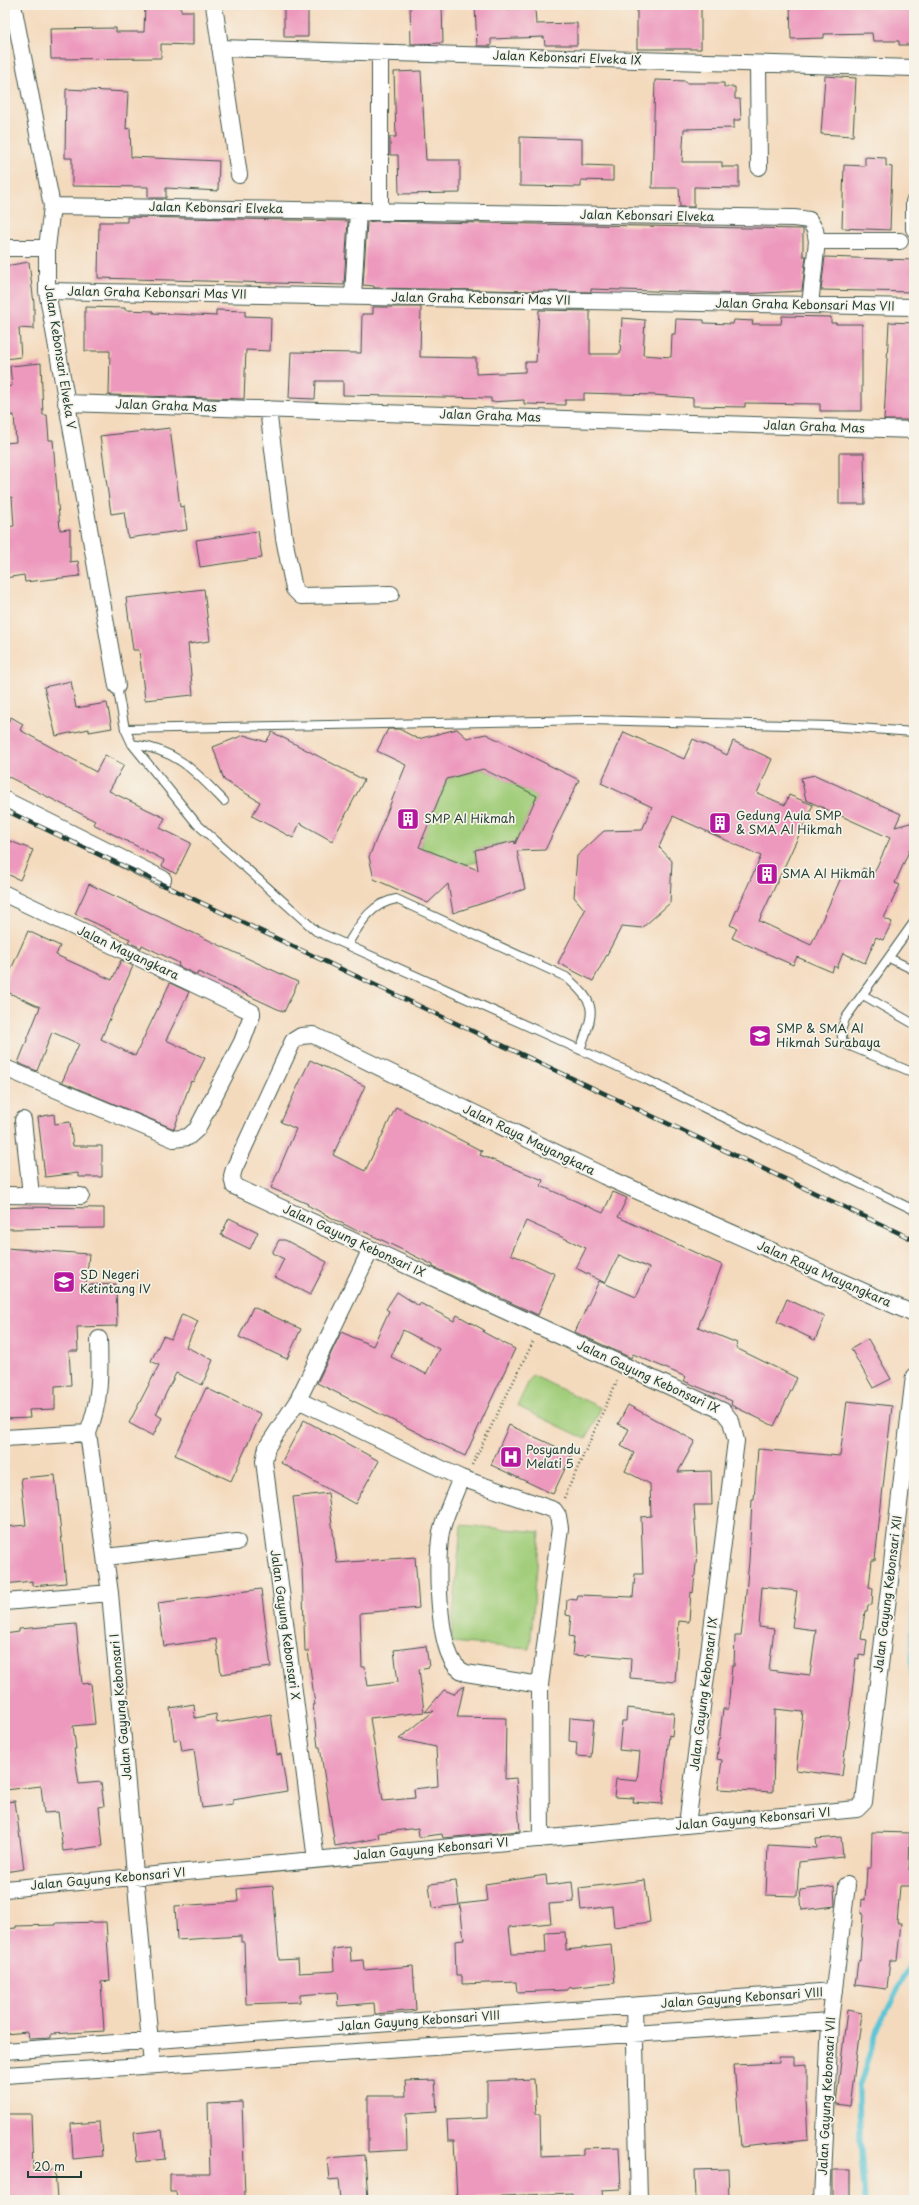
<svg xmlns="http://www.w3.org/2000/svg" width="919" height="2205" viewBox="0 0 919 2205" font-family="'Playpen Sans',sans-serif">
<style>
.green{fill:#a2ce7b;stroke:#608658}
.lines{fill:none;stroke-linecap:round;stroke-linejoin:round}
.stream{stroke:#5bc5d6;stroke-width:5.5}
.building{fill:#ed99bd;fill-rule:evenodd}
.lane-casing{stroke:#3f5549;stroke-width:10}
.street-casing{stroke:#3f5549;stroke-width:18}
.path{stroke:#3f5549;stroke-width:2.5;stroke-dasharray:1 3;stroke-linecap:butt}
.lane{stroke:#fff;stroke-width:8}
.street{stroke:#fff;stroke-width:16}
.rail-casing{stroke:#1f3d34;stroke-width:4.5}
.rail{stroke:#f7f3e8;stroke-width:3;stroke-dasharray:9;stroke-linecap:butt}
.labels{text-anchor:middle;stroke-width:3.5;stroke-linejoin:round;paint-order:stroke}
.street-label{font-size:12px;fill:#1f3d34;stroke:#f7f3e8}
.poi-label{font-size:12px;fill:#1f3d34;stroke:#f7f3e8;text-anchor:start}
</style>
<rect width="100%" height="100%" fill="#f7f3e8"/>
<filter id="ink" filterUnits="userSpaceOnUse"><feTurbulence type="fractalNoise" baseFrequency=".025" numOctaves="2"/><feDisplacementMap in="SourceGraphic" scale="8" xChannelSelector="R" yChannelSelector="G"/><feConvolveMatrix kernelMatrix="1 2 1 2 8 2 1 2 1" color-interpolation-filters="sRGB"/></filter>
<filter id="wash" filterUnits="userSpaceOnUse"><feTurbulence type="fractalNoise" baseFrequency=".012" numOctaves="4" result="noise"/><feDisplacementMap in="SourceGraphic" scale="16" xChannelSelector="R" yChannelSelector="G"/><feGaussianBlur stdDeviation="0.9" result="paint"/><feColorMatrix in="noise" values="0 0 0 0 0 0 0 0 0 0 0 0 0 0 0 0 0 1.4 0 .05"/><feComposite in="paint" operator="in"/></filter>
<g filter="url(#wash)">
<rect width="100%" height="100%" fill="#f4dabd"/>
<path class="green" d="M483 769 537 796 513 849 504 851 502 843 475 850 477 862 464 865 421 848V841L447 779Z
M532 1375 601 1408 586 1439 517 1406Z
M461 1525 540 1532 530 1649 451 1642Z"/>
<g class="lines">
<path class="stream" d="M914 1582 912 1674 914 1680
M865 2200 860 2139 859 2086 876 2033 914 1957"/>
</g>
<g id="blocks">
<path class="building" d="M145 5H181V11H193V45L161 44V58L51 59 50 29 116 28V32H144Z
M284 5H308V37H284Z
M410 5H442L443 43 411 44Z
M475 5H505V9L535 8 536 24 577 23V45H545L544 37 491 39V46H477Z
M637 5H701V49H637Z
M790 5H914V45H899V41H873L872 33 824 34V38L791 39Z
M421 71 426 160H460V193L399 194 398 155H390V137H396L394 72Z
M825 76 856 78 853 136 821 134Z
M655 80 686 81V83H724V87H735V99H740L741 120H734V128L684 129 682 162H722V167H739V188L694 187V207H680L679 188H652Z
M66 89 128 92 126 129 130 128 131 157 219 161 218 191 166 188V198H148V187L72 186V158H65Z
M520 137 582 139V165L613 166V181L581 180V187L520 186Z
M865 157 886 158V166L892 167 890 230 842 228 844 165 865 166Z
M127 217 348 221 344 285 98 278 99 222H127Z
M376 221 803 229V256H806L802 291 744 294 591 289V292L374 288V286L363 285 367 222Z
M825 257 914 260V292L821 290Z
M29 262 34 304V329L19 328 21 357 5 359V266Z
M85 307 125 308V310L153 311V313L216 316V310L245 311V316L271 317 270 351 246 350 244 399 109 395 110 351H85Z
M373 307H421L420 357 476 358V374L525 372V362H536L539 310 590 311V354H620L622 318 645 320 643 355 671 357 672 334H675L676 319 704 320V323L733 324 734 320 753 321 752 324H781L782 316 831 317V323H836V324H862V411H820V404L745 403V407L693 406V398L654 395 584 393V400H565V405L524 404V400L491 402V398L343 395V381H316L315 399 289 398 291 352 361 353 362 314H373Z
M889 322 914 323 913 420H884Z
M41 363 43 415H47L49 440H53L60 530 70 529V562L78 561 80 576 25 582 24 575 5 578V527L14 526 12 497 6 498 5 443 16 442 14 415 5 416V387L12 386 10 366Z
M170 428 180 507 184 506 187 530 128 538 124 512 111 514 100 436Z
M839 453H864L865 504H839Z
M258 531 262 558 200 567 196 540Z
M204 589 210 641 188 644 193 695 145 700 139 650H133L126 598Z
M71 681 76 708 107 703 112 728 89 732V729L56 736 44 687Z
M11 717 23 724 20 730 96 772 105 755 124 765 109 791 165 818 160 828 191 843 176 874 162 866 164 860 93 824 95 821 5 775V723L7 724Z
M388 729H399L418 739 457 729 467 738 486 734 579 780 545 850 517 851 525 889 453 913 448 884 428 903 374 879 369 857 406 765 377 751ZM483 769 537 796 515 844V841L475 850 478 870 419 847 447 779Z
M272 732 364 780 332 841 300 823 293 838 252 816 260 802 224 780 213 747 244 735 266 742Z
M624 732 684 759 693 739 727 755 733 741 772 759 757 793 785 805 789 795 813 805 759 921 811 945 844 871 859 878 863 868 874 873 890 838 806 800 801 778 815 775 901 814 895 827 914 822V840L895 883 900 885 884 918 892 922 883 940 876 937 865 963 843 953 837 968 834 966 832 972 797 957 793 965 732 938 737 928 730 925 761 856 673 816 659 847 672 861 670 903 642 928 622 926 593 981 558 963 585 910 574 897 577 856 604 831 642 830 652 807 601 783Z
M5 839 33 850 20 880 5 873Z
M89 884 298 982 284 1012 198 972 197 975 178 966 179 963 142 945 141 948 128 942 130 939 75 914Z
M28 931 60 946 56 955 112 980 121 960 133 966 101 1039 135 1056 170 983 189 992 166 1040 205 1058 193 1082 191 1081 174 1129 62 1082 79 1044 52 1032 37 1071 18 1063 40 1007 5 991V983Z
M310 1060 365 1086 333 1155 365 1171 396 1107 482 1151 480 1155 543 1180 541 1186 603 1213 613 1192 627 1198 618 1217 722 1265 698 1327 737 1343 736 1348 797 1378 774 1426 731 1405 732 1401 684 1381 686 1377 633 1354 631 1358 575 1332 599 1281 636 1297 649 1268 619 1255 605 1283 576 1268 586 1248 526 1221 511 1254 555 1274 538 1315 433 1267V1265L384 1241 360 1230 359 1232 307 1205 308 1204 271 1188 296 1129 281 1122Z
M54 1114 55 1124 70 1122 73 1146H102V1177H78V1173L45 1177 38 1117Z
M23 1207 104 1208V1228L5 1229V1208Z
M229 1218 258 1232 250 1249 221 1235Z
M279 1240H285L327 1262 310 1295 275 1277 284 1259 272 1253Z
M5 1248 89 1254 86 1285 116 1284 117 1326 77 1327 78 1351H69L71 1385 55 1386V1409L29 1410 30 1418 5 1419Z
M397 1292 419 1306 420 1303 454 1321 457 1315 484 1330 483 1332 515 1349 465 1456 317 1383 341 1332 373 1346 389 1311 386 1309ZM403 1330 439 1349 426 1374 391 1357Z
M787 1299 825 1317 815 1340 777 1322Z
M253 1307 301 1329 287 1359 239 1337Z
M182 1314 198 1321 186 1347 213 1360 202 1385 176 1373 156 1414 162 1418 153 1436 129 1423 159 1365 151 1361 163 1336 171 1339Z
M868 1339 891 1379 873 1388 851 1349Z
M206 1388 261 1414 231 1481 175 1455Z
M847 1401 892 1406 875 1560H872L869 1587 873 1588 872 1605H868L867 1611H865L861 1639 867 1640 865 1656 859 1655V1659L856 1658 842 1776 796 1770 803 1712 775 1709 773 1792 718 1789 722 1760 717 1759 723 1709H728L732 1666H734L735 1636H741L745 1603 749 1561 752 1500H754L758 1449 840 1456ZM762 1587 797 1591 792 1627 816 1630 810 1675 769 1670 774 1629 759 1627Z
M628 1405 695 1441 678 1472 711 1471 712 1505H694L697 1555 693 1593 691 1592 689 1622 679 1621 675 1682 630 1678 631 1658 587 1654V1656L572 1655 574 1637 569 1636 571 1616 566 1615 567 1599 577 1600 578 1595 633 1597 635 1574H643L641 1517 651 1516 650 1484 625 1471 634 1453 621 1446 629 1429 618 1424Z
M304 1420 379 1461 355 1504 281 1463Z
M509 1425 572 1454 553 1494 491 1465Z
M55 1475 66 1583 32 1586V1581L5 1584V1527L26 1525 21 1478Z
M328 1493 337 1563 415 1557 419 1608 360 1613 362 1667H365L368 1686 398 1682 394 1650 426 1646 429 1667 419 1669 424 1712 370 1718 383 1801 415 1798 414 1789 438 1786 436 1747 399 1739 434 1711 425 1712 444 1690 454 1694 464 1686 457 1717 506 1718 505 1779 516 1778 520 1831 443 1838 442 1834 419 1837 418 1828 378 1833 379 1838 335 1846 320 1747H318L313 1705H315L308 1651H305L302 1567 293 1497Z
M261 1589 271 1667 221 1674 216 1639 164 1646 158 1603Z
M76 1624 82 1684 91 1683 95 1724 73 1726 76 1749H74L79 1784 101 1782 104 1806 99 1807 103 1846 63 1851 58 1812 44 1813 41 1786 5 1790V1634L19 1632V1629Z
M194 1704 195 1718 216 1714 217 1723 271 1714 277 1755 281 1754 287 1791 233 1800V1804L202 1808 194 1749 182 1751 180 1739 174 1740 170 1708Z
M627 1708 674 1713 672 1736 669 1735 662 1804 633 1802 634 1798 614 1797 616 1779 637 1781 640 1752 619 1750 622 1721H626Z
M570 1717 594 1719 591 1757 576 1756 577 1742 569 1741Z
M15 1801 24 1869 5 1872V1802Z
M872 1832 910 1833 909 1870H914V1886H900L897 1923H901L897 1960H890L887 1989 855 1985 858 1961H860L863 1914H861L862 1899 865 1900 867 1868H871Z
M841 1837 843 1857 799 1862 797 1896 766 1895 768 1845 817 1848 816 1839Z
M546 1875 547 1885 572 1882 574 1902 549 1904 551 1923 509 1927 512 1954 546 1953 545 1933 565 1932 566 1950 611 1945 615 1983 568 1988V1990L517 1992 516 1982 462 1984V1976H456L455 1941 464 1940 460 1904 487 1901 485 1884Z
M645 1880 650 1922 614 1927 612 1906 581 1910 579 1888Z
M456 1881 459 1905 432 1908 429 1884Z
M273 1886 279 1960 298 1959 299 1973 334 1971 333 1949 350 1947 351 1961 363 1960 364 1970 413 1966 416 2010 375 2014 374 2003 338 2006 337 1992 300 1995V2002L246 2004 244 1942H241V1936L177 1940 175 1906 238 1902 237 1889Z
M834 1886 835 1906 802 1910 800 1890Z
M106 1922 110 1981 101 1982 104 2031 51 2034V2038L29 2039 28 2032 5 2034V1929L16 1928V1926L56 1925V1923Z
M847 2010 862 2013 850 2106 836 2104Z
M779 2057H794V2065L807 2064V2100H806L808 2140 741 2147 734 2065 779 2063Z
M534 2079 536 2114H540L541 2157 583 2155V2148L619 2147 621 2189 602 2190 603 2200H572V2193L457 2198 454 2141H448L447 2120 487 2118V2081Z
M435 2080 437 2112 406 2114 407 2150 368 2152V2096H406L405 2081Z
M242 2102 245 2198H244V2200H177L176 2192H170V2174H210L208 2104Z
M5 2114H31L33 2170 55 2169 57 2200H5Z
M99 2122 102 2156 73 2159 71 2124Z
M162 2130 165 2159 137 2162 134 2133Z
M365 2155 368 2200H341L339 2179 329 2180 327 2158Z
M728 2169 729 2199 696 2200 695 2170Z
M833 2170H850V2200H833Z"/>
</g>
</g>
<g filter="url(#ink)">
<use href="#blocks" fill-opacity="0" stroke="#3f5549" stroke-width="1"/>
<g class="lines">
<g class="lane-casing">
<path id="lane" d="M117 686 125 729 132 744 197 824 316 931 645 1079 914 1210
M125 729 589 720 830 726 914 732
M132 744C177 750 194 770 224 801
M914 922 845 1019 841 1031 843 1043 914 1073
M347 945C360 924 370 904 396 899L566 977C600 1006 593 1012 580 1050
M889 958 914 970
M863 995 914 1024"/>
</g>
<g class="street-casing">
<path id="street" d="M13 5 52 206 47 248V291L117 686
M214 5 239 175
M220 48 914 68
M758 64 759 167
M914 202V229
M52 206 794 218 809 220 815 230 817 241 810 305
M380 211V52
M817 241H900
M5 248H47
M47 291 914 307
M353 297 358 211
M66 403 914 430
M268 409 284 538 294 589 301 596 391 594
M5 800 163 879
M5 894 252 1012V1015L242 1042 197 1129 188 1137 174 1139 5 1068
M23 1120 31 1195
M5 1195 81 1196
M298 1400 461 1478 554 1510 558 1516 560 1528 540 1685 541 1839
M88 1433C101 1400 100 1373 99 1339
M5 1438 88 1433 110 1593 152 2065
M461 1478C454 1496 445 1514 441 1532 436 1563 438 1628 450 1656 453 1664 459 1670 466 1673L540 1685
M106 1557 237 1542
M5 1602 110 1593
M687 1825 736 1441 731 1421 723 1411 234 1186 232 1176 234 1169 293 1041 301 1036 313 1035 604 1176 914 1314
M316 1860 264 1461 267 1447 298 1400 371 1249
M5 1889 857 1809 864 1802 914 1376
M634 2006 639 2200
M5 2051 834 1991
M5 2075 830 2021
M822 2200 830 2021 847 1885"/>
</g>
<path class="path" d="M472 1465 533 1342
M564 1498 617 1381"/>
<use href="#lane" class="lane"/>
<use href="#street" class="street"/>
<g class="rail-casing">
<path id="rail" d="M5 810 914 1240"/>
</g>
<use href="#rail" class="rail"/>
</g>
</g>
<defs>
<g id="building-square" transform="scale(1.15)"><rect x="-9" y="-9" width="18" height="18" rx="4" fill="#b5179e" stroke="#f7f3e8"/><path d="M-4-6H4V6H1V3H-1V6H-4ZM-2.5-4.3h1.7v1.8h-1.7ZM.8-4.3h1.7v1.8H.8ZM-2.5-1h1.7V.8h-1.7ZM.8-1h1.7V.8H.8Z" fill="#fff"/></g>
<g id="school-square" transform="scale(1.15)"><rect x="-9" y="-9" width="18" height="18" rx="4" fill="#b5179e" stroke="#f7f3e8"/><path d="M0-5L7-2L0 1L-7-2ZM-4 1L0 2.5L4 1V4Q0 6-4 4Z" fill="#fff"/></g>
<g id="hospital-square" transform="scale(1.15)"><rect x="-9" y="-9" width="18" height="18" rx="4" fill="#b5179e" stroke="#f7f3e8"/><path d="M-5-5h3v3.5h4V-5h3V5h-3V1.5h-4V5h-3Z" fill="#fff"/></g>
</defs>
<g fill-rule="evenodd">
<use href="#building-square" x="408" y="819"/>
<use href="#building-square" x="720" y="823"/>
<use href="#building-square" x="767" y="874"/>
<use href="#school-square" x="760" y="1036"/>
<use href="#school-square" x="64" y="1282"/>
<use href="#hospital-square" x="511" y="1457"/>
</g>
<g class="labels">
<g class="street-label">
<text transform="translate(567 58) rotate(2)" y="4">Jalan Kebonsari Elveka IX</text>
<text transform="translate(216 208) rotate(1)" y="4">Jalan Kebonsari Elveka</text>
<text transform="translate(647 216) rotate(1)" y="4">Jalan Kebonsari Elveka</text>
<text transform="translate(157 293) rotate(1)" y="4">Jalan Graha Kebonsari Mas VII</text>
<text transform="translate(481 299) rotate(1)" y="4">Jalan Graha Kebonsari Mas VII</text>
<text transform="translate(805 305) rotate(1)" y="4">Jalan Graha Kebonsari Mas VII</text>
<text transform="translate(60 357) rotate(81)" y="4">Jalan Kebonsari Elveka V</text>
<text transform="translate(166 406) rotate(2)" y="4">Jalan Graha Mas</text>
<text transform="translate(490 416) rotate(2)" y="4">Jalan Graha Mas</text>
<text transform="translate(814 427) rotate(2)" y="4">Jalan Graha Mas</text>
<text transform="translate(128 953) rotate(25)" y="4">Jalan Mayangkara</text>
<text transform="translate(529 1140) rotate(26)" y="4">Jalan Raya Mayangkara</text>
<text transform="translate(354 1241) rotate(25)" y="4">Jalan Gayung Kebonsari IX</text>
<text transform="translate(824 1274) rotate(24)" y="4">Jalan Raya Mayangkara</text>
<text transform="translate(648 1377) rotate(25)" y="4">Jalan Gayung Kebonsari IX</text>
<text transform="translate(888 1594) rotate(-83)" y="4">Jalan Gayung Kebonsari XII</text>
<text transform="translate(285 1625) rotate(82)" y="4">Jalan Gayung Kebonsari X</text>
<text transform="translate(704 1694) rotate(-83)" y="4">Jalan Gayung Kebonsari IX</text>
<text transform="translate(121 1707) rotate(-95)" y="4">Jalan Gayung Kebonsari I</text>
<text transform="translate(753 1819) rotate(-5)" y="4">Jalan Gayung Kebonsari VI</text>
<text transform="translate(431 1849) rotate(-5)" y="4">Jalan Gayung Kebonsari VI</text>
<text transform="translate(108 1879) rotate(-5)" y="4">Jalan Gayung Kebonsari VI</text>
<text transform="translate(742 1998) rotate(-4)" y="4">Jalan Gayung Kebonsari VIII</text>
<text transform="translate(419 2021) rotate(-4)" y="4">Jalan Gayung Kebonsari VIII</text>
<text transform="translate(827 2096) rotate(-87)" y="4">Jalan Gayung Kebonsari VII</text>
</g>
<g class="poi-label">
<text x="736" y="820">Gedung Aula SMP<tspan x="736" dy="14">&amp; SMA Al Hikmah</tspan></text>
<text x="424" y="823">SMP Al Hikmah</text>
<text x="782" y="878">SMA Al Hikmah</text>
<text x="776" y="1033">SMP &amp; SMA Al<tspan x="776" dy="14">Hikmah Surabaya</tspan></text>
<text x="80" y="1279">SD Negeri<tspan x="80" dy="14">Ketintang IV</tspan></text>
<text x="526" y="1454">Posyandu<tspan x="526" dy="14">Melati 5</tspan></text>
</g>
</g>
<rect width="919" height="2205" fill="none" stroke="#f7f3e8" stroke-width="20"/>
<path d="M28 2171v6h53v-6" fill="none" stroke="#1f3d34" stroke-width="2"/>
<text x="34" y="2171" font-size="12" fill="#1f3d34" stroke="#f7f3e8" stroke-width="3" paint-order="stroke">20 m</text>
</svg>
